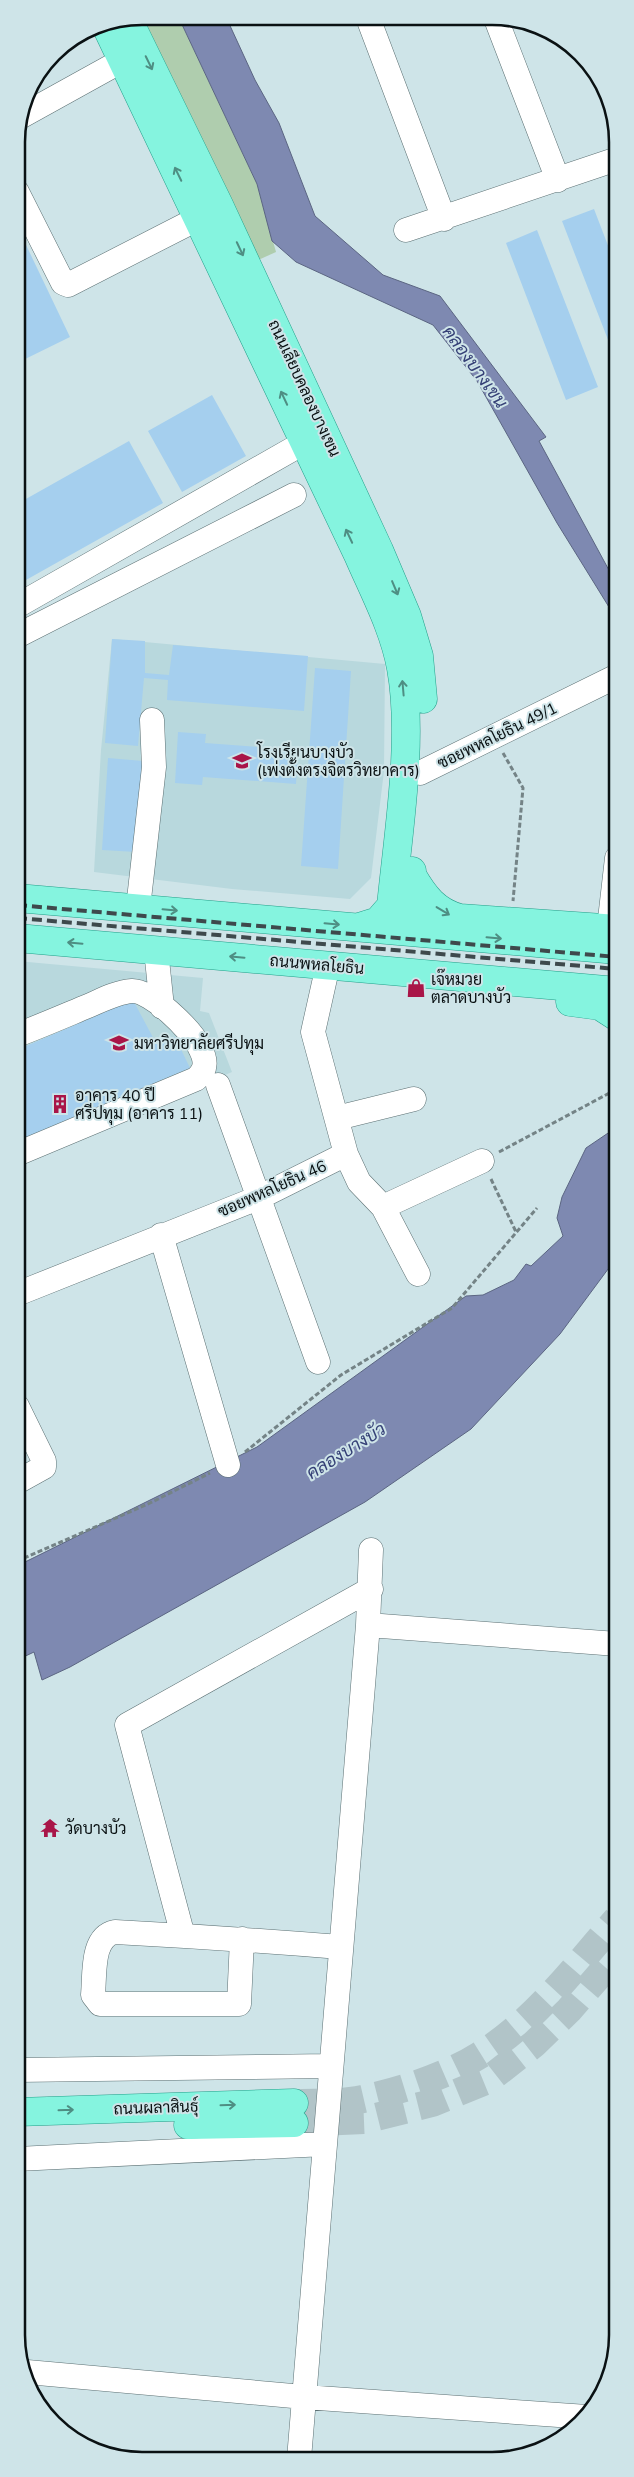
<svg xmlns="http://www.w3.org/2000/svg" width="634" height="2477" viewBox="0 0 634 2477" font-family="'Nunito Sans',Sarabun,sans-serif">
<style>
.built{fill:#b8d8dd}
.green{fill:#afcdae}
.water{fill:#7e89b1;stroke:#5b6582}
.building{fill:#a5cfee}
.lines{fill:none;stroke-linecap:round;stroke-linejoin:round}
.major-tunnel{stroke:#b1c4c8;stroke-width:28;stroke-dasharray:28 14;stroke-linecap:butt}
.minor-casing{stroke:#5c7073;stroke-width:25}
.major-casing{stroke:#259f8a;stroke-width:29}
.path{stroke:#748386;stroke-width:3;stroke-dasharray:5 2.5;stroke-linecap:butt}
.minor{stroke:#fff;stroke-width:24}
.major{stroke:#85f4df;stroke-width:28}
.rail{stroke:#3e494c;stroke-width:4;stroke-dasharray:10 5;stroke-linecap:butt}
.oneway{stroke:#4e8e83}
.labels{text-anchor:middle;stroke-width:4;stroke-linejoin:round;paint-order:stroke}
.street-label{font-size:16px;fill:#0a1113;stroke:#cee4e8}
.poi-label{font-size:16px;fill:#0a1113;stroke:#cee4e8;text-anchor:start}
.water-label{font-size:18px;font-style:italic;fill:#354076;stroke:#cee4e8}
.rim{fill:none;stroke:#0a1113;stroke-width:2.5}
</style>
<rect width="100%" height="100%" fill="#cee4e8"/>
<path class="built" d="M112 639 385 664 384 771 371 878 350 899 232 889 94 872 101 750Z
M17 961 203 978 200 1011 209 1013 232 1072 17 1163Z"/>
<path class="green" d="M142 16H178L257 184 276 252 256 261Z"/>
<path class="water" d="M178 16 226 17 255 80 279 123 315 216 383 275 440 296 546 437 539 441 617 585V620L557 523 477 381 433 325 296 262 272 241 257 184Z
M617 1127V1257L560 1334 471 1429 365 1502 70 1667 42 1680 34 1652 17 1660V1566L257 1447 466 1296 483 1295 514 1280 526 1264 531 1266 563 1236 557 1218 562 1197 586 1148Z"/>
<path class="building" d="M594 209 617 269V363L562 221Z
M17 226 70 337 17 363 18 317Z
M537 230 598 387 566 400 506 243Z
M212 395 246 456 182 492 148 431Z
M129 441 163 503 26 580 17 562V504Z
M112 639 145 641V673L169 675 173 645 308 656 304 711 167 700 168 680 144 678 138 746 105 743Z
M315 668 351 671 338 869 301 866Z
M178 732 206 734 205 743 298 750 296 784 203 777 202 785 175 783Z
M108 758 143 761 136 852 102 850Z
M133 1000 157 1045 175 1037 190 1068 17 1141V1050Z"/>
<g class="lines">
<path class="major-tunnel" d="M294 2103C316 2102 341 2104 363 2099 402 2090 445 2077 480 2055 535 2021 575 1967 617 1919
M294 2123 364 2120 432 2103 488 2080 534 2044 569 2010 617 1955"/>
<g class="minor-casing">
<path id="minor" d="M368 18 444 219
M496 19 558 180
M20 117 123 60
M17 192 63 283 68 285 199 218
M406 230 617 159
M17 606 305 442
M17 636 294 495
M420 773 617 676
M138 908 154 767 152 720
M609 928 617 858
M156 950 162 1007
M328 965 313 1032 346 1154 359 1182 383 1207 418 1274
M17 1035C41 1026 64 1016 88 1006 102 1000 117 992 132 991 151 990 191 1030 199 1046 206 1059 208 1069 196 1079L17 1154
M218 1085 318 1362
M337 1118 414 1099
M383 1207 482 1161
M161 1235 228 1465
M17 1294 258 1198 346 1154
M17 1406 44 1461V1467L17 1482
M368 1625 617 1644
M183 1936 127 1725 371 1589
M242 1939 239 2004H100L93 1995C95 1974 91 1937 115 1932 190 1936 265 1941 340 1947
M17 2070 330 2066
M17 2159 325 2144
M27 2372 304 2397 587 2417
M299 2459 368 1625 371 1550"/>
</g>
<g class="major-casing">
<path id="major" d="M128 19 219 205 379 550 407 616 419 656 423 699
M105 24 358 555C374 592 394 629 401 668 414 739 398 834 391 906L378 921 359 927
M412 871C410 895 405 918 428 933
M412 875C424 896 436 912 460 918L617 929
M17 898 617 950
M17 938 617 991
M570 1002 600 1006 617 1017
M17 2112 294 2103
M188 2125 294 2123"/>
</g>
<path class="path" d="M503 753 523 788 513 901
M499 1152 617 1089
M491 1179 516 1232
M245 1452 341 1375 452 1308 537 1208
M17 1561 150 1503 210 1473"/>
<use href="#minor" class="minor"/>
<use href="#major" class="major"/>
<path class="rail" d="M17 905 617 957
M17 918 617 969"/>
</g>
<defs><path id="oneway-shaft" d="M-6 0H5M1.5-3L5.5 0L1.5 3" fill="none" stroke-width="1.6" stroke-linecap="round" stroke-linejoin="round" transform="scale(1.25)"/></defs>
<g class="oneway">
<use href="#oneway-shaft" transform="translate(149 63) rotate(64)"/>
<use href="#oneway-shaft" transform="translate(178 174) rotate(-116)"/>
<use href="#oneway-shaft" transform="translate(240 249) rotate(65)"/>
<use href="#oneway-shaft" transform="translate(284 398) rotate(-115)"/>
<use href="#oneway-shaft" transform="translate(349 536) rotate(-115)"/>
<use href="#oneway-shaft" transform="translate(395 588) rotate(67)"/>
<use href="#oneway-shaft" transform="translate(403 688) rotate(-95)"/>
<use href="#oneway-shaft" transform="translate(170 910) rotate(5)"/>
<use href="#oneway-shaft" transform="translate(443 911) rotate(31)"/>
<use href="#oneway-shaft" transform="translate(332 924) rotate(5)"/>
<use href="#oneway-shaft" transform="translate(494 938) rotate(5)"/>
<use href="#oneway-shaft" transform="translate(75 943) rotate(-175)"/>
<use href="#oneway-shaft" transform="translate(237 957) rotate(-175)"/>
<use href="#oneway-shaft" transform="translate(228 2105) rotate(-2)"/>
<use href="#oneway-shaft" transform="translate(66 2110) rotate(-2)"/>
</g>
<defs>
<g id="school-bare" transform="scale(1.5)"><path d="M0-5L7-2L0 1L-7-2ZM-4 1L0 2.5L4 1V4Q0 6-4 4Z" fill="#a91548" stroke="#cee4e8" stroke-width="2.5" paint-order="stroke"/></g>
<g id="shop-bare" transform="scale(1.5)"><path d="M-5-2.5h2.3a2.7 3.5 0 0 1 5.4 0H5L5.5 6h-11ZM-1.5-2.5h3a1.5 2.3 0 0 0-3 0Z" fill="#a91548" stroke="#cee4e8" stroke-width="2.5" paint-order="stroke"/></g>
<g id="university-bare" transform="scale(1.5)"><path d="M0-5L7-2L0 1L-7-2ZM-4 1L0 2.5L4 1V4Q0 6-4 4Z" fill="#a91548" stroke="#cee4e8" stroke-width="2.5" paint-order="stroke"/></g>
<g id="building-bare" transform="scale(1.5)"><path d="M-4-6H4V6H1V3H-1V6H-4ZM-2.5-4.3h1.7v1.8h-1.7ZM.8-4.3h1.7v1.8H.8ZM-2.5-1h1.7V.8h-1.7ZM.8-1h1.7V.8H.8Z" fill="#a91548" stroke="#cee4e8" stroke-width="2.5" paint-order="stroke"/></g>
<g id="temple-bare" transform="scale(1.5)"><path d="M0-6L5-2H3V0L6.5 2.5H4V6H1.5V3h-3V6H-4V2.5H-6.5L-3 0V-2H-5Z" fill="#a91548" stroke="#cee4e8" stroke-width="2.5" paint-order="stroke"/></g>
</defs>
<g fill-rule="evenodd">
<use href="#school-bare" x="242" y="761"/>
<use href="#shop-bare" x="416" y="988"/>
<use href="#university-bare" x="119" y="1043"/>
<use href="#building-bare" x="60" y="1104"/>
<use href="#temple-bare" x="50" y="1828"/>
</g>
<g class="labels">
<g class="street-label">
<text transform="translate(305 388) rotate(65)" y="6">ถนนเลียบคลองบางเขน</text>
<text transform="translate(497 735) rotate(-26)" y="6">ซอยพหลโยธิน 49/1</text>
<text transform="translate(317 964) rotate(5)" y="6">ถนนพหลโยธิน</text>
<text transform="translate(272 1188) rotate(-24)" y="6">ซอยพหลโยธิน 46</text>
<text transform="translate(156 2107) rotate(-2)" y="6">ถนนผลาสินธุ์</text>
</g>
<g class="poi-label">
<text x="257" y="758">โรงเรียนบางบัว<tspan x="257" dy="18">(เพ่งตั้งตรงจิตรวิทยาคาร)</tspan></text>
<text x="431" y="985">เจ๊หมวย<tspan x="431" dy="18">ตลาดบางบัว</tspan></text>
<text x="134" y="1049">มหาวิทยาลัยศรีปทุม</text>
<text x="75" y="1101">อาคาร 40 ปี<tspan x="75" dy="18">ศรีปทุม (อาคาร 11)</tspan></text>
<text x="65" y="1834">วัดบางบัว</text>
</g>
<g class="water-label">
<text transform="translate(475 367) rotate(54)" y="6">คลองบางเขน</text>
<text transform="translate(346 1451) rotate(-32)" y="6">คลองบางบัว</text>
</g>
</g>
<path d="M0 0H634V2477H0ZM142 25H492A117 117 0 0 1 609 142V2335A117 117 0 0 1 492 2452H142A117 117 0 0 1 25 2335V142A117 117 0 0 1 142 25Z" fill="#cee4e8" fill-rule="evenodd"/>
<path class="rim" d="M142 25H492A117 117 0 0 1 609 142V2335A117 117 0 0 1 492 2452H142A117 117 0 0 1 25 2335V142A117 117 0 0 1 142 25Z"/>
</svg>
